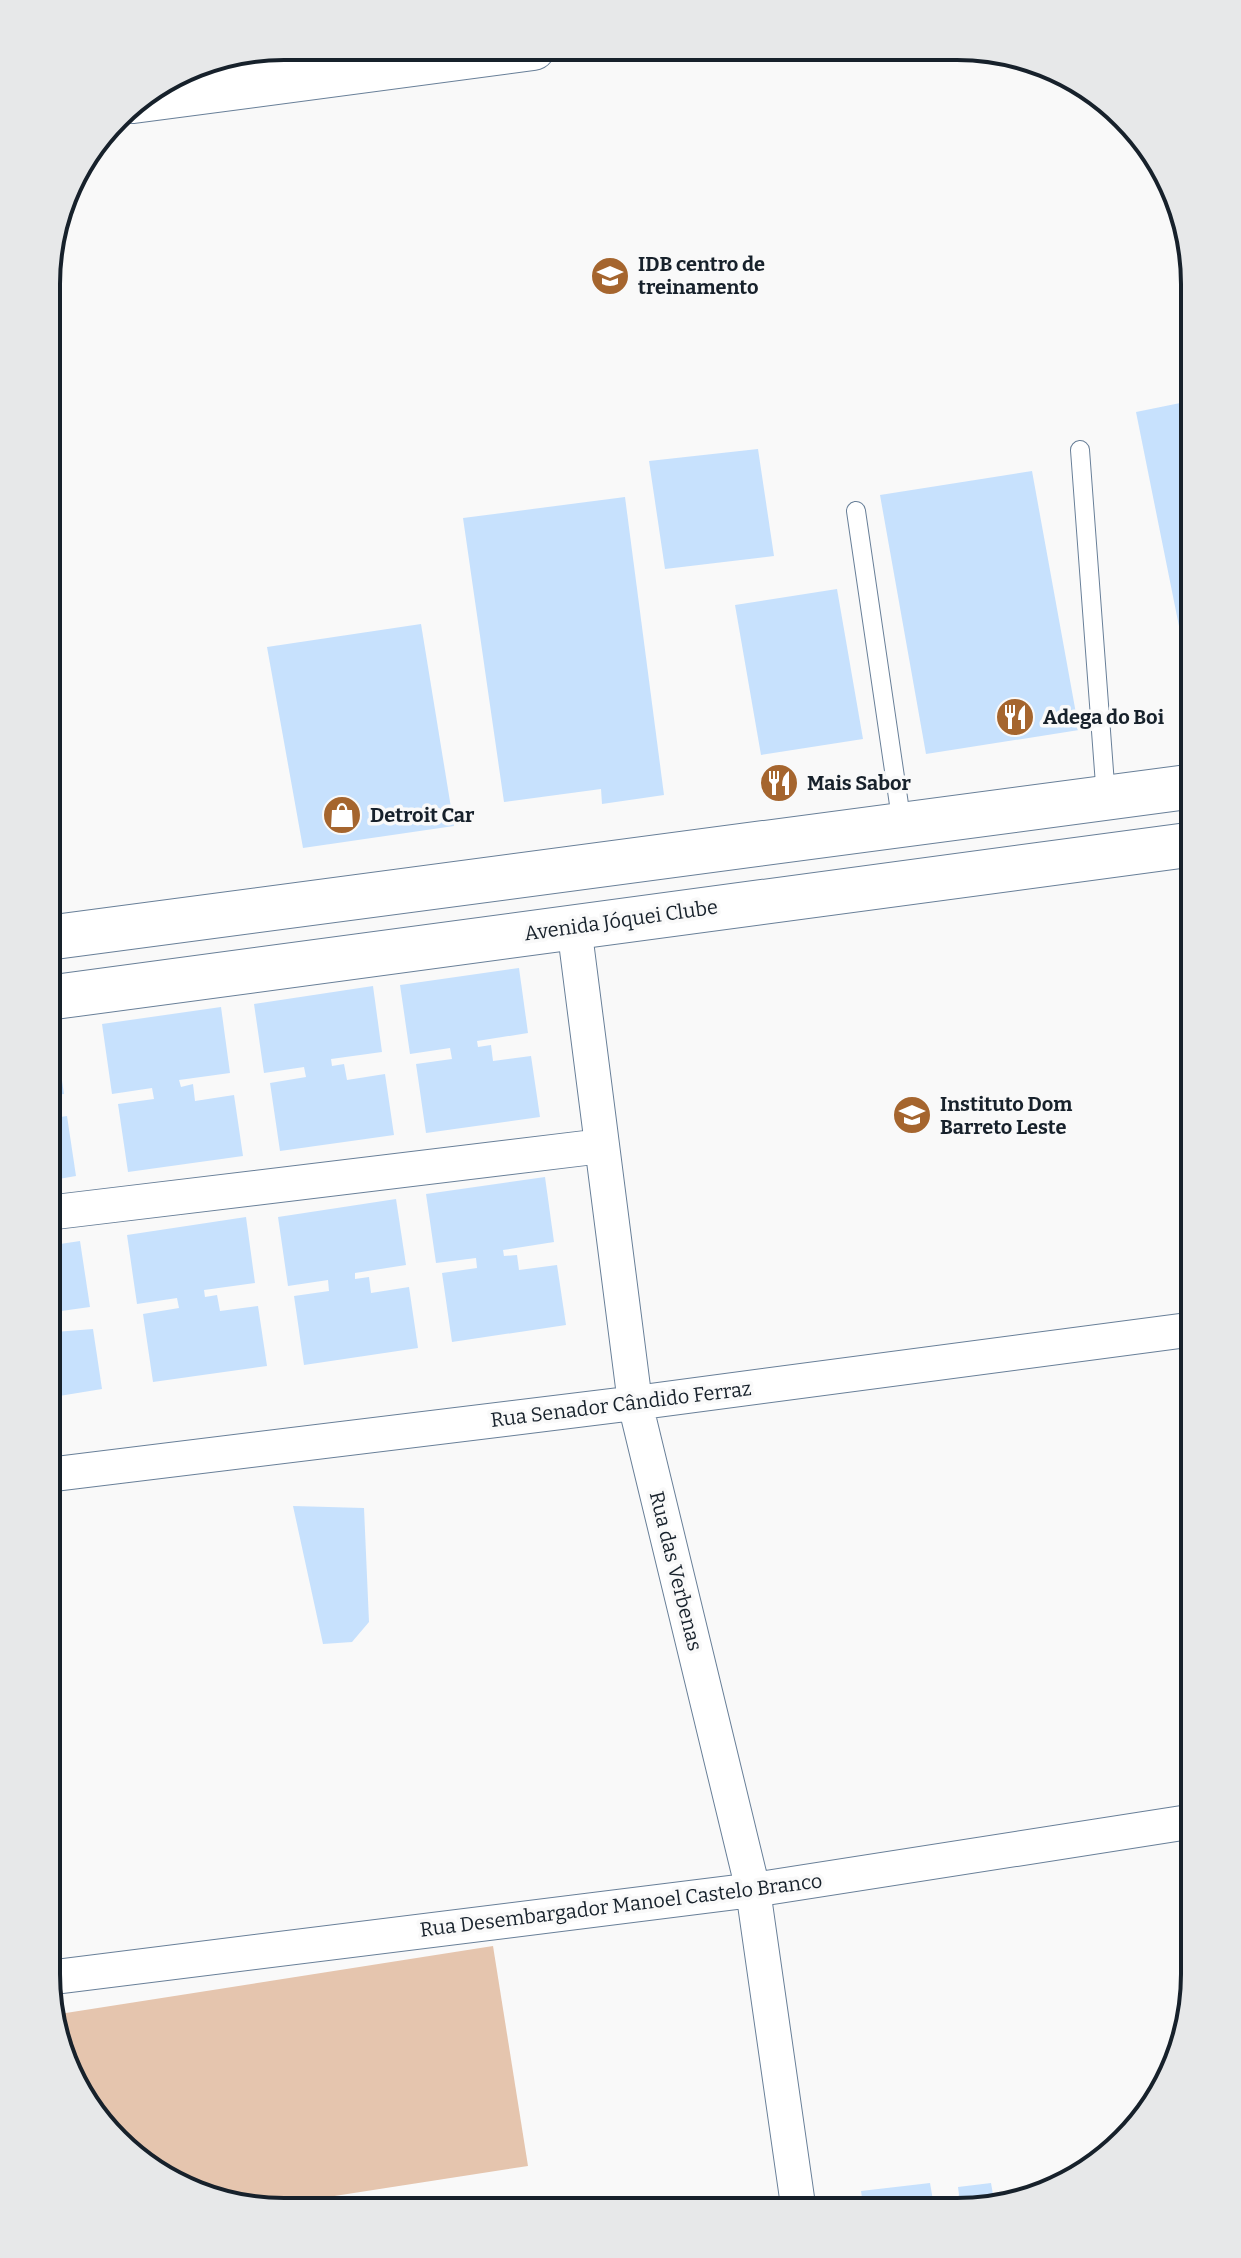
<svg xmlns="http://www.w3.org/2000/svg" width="1241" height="2258" viewBox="0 0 1241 2258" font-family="Bitter,serif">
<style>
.green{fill:#e5c5ae}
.building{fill:#c7e1fd}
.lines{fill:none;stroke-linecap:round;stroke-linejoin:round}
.lane-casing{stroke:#687f98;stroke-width:20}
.street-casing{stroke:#687f98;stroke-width:36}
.secondary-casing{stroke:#687f98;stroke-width:46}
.lane{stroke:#fff;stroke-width:18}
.street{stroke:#fff;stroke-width:34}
.secondary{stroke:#fff;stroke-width:44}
.labels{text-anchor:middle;stroke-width:7;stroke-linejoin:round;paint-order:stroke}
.poi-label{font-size:20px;font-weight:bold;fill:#17212b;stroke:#f9f9f9;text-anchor:start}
.street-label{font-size:20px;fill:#17212b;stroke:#f9f9f9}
.rim{fill:none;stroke:#17212b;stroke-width:4}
</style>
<rect width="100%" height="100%" fill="#f9f9f9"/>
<path class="green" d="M493 1946 528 2166 251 2209 139 2162 86 2107 59 2051 53 2015Z"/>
<path class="building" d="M1195 400V696H1193L1136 412Z
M758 449 774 556 665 569 649 461Z
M1032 471 1079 730 926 754 880 495Z
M625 497 664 795 602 804 601 789 504 802 463 518Z
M837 589 863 739 761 755 735 605Z
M421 624 454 826 303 848 267 647Z
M519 968 528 1033 477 1041 478 1047 491 1045 493 1061 531 1056 540 1117 426 1133 416 1064 452 1059 450 1048 410 1054 400 985Z
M373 986 382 1052 331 1059 332 1066 344 1064 347 1080 385 1074 394 1135 280 1151 270 1083 306 1077 304 1067 264 1073 254 1004Z
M221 1007 230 1073 179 1080 181 1087 193 1084 195 1101 234 1095 243 1156 128 1172 118 1104 154 1099 152 1088 112 1094 102 1024Z
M54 1028 64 1094 47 1096V1029Z
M67 1116 76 1176 47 1181V1119Z
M545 1177 554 1242 503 1250 504 1256 517 1255 519 1270 557 1265 566 1325 452 1342 442 1273 477 1268 476 1258 436 1263 426 1194Z
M396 1199 406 1265 355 1273V1279L369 1277 371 1293 409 1287 418 1348 304 1365 294 1296 329 1291 328 1280 288 1286 278 1217Z
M246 1217 255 1283 204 1290 205 1297 217 1295 220 1311 258 1306 267 1366 153 1382 143 1314 179 1308 177 1298 137 1304 127 1235Z
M80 1241 90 1307 47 1313V1246Z
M53 1319 55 1332 93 1329 102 1389 47 1398V1320Z
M293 1506 364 1508 369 1622 352 1642 323 1644Z
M930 2183 935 2212H864L861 2191Z
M991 2183 995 2206 961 2211 958 2187Z"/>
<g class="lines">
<g class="lane-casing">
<path id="lane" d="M1080 450 1106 798
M856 511 902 825"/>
</g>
<g class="street-casing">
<path id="street" d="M574 926 635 1403 753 1890 799 2212
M47 1213 602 1146
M47 1475 635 1403 1195 1329
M47 1978 753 1890 1195 1821"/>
</g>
<g class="secondary-casing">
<path id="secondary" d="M133 101 533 48
M47 938 1195 786
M47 998 1195 844"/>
</g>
<use href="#lane" class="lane"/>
<use href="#street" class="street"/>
<use href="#secondary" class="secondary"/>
</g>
<defs>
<g id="school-disc" transform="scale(2)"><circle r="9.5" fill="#a5652e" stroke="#f9f9f9"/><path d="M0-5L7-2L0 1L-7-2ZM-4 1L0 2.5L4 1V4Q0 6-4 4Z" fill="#fff"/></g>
<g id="restaurant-disc" transform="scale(2)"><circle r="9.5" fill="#a5652e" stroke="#f9f9f9"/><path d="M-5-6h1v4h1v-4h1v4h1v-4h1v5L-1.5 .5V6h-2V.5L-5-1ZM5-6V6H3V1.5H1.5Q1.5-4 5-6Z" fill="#fff"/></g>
<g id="shop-disc" transform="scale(2)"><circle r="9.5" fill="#a5652e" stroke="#f9f9f9"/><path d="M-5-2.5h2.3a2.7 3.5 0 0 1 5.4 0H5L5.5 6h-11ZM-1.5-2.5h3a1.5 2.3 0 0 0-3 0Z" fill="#fff"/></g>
</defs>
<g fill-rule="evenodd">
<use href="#school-disc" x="610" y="276"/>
<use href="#restaurant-disc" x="1015" y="717"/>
<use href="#restaurant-disc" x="779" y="783"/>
<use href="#shop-disc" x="342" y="815"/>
<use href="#school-disc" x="912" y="1115"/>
</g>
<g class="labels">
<g class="poi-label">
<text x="638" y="271">IDB centro de<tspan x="638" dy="23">treinamento</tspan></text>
<text x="1043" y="724">Adega do Boi</text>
<text x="807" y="790">Mais Sabor</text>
<text x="370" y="822">Detroit Car</text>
<text x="940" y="1111">Instituto Dom<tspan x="940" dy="23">Barreto Leste</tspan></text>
</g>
<g class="street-label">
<text transform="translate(621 920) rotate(-8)" y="7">Avenida Jóquei Clube</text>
<text transform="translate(621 1404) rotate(-7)" y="7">Rua Senador Cândido Ferraz</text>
<text transform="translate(676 1571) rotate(76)" y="7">Rua das Verbenas</text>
<text transform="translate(621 1905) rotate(-7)" y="7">Rua Desembargador Manoel Castelo Branco</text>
</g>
</g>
<path d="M0 0H1241V2258H0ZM284 60H957A224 224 0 0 1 1181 284V1974A224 224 0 0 1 957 2198H284A224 224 0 0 1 60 1974V284A224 224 0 0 1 284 60Z" fill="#e7e8e9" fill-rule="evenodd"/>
<path class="rim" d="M284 60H957A224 224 0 0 1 1181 284V1974A224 224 0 0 1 957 2198H284A224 224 0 0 1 60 1974V284A224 224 0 0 1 284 60Z"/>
</svg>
